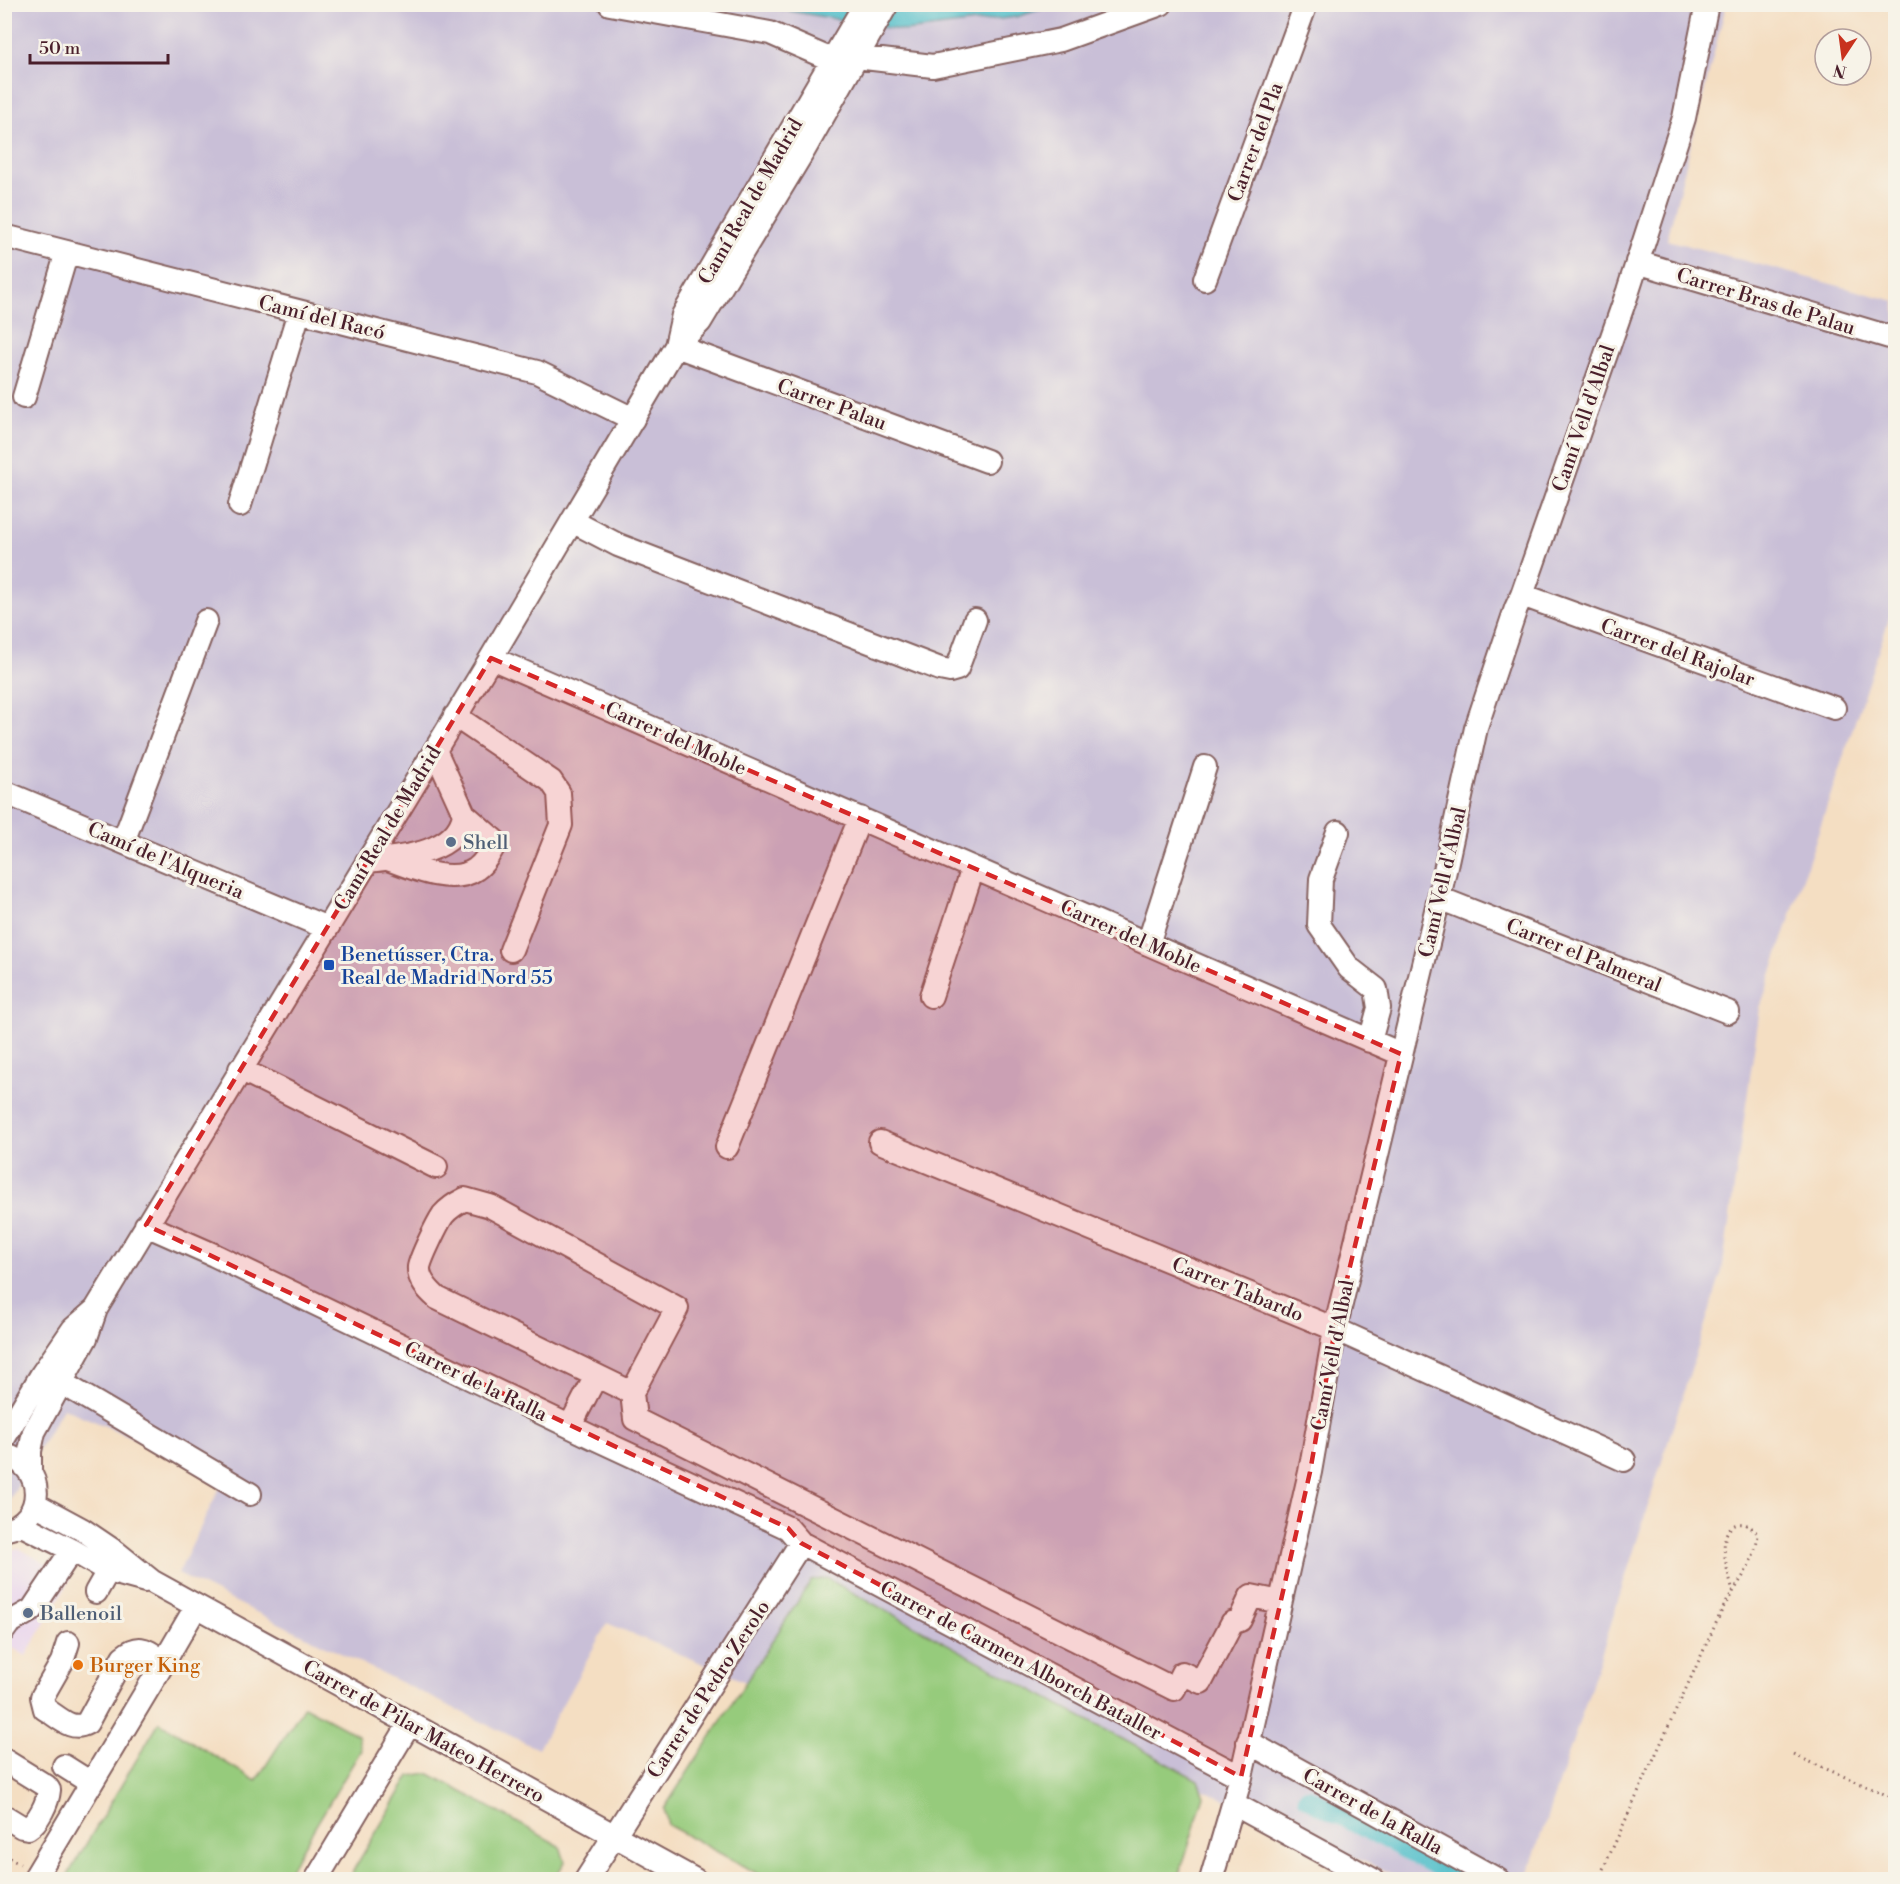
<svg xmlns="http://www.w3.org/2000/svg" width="1900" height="1884" viewBox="0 0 1900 1884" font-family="'Libre Bodoni',serif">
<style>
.built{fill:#e8d2ee}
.industrial{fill:#c9bfd7}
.green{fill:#96cb7c;stroke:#707554;stroke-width:1.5}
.water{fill:#52bfcb;stroke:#4e6f7b;stroke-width:1.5}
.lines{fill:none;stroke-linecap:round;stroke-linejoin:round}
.canal{stroke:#52bfcb;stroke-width:20}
.minor-casing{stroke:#866260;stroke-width:26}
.path{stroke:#866260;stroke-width:3;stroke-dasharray:1.5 4.5;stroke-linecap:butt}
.minor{stroke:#fff;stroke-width:22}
.marked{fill:#d62828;fill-opacity:0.2;stroke:#d62828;stroke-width:4.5;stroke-dasharray:12 8;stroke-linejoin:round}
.service-dot{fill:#5c6f8a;stroke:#f7f3e8;stroke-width:2}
.transit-dot{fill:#1a4fb4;stroke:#f7f3e8;stroke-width:2}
.food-dot{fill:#e8710a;stroke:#f7f3e8;stroke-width:2}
.labels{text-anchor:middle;stroke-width:6;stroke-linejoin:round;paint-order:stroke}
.street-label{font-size:20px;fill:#4a1f2b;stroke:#f7f3e8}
.service-label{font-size:20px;fill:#4e5e75;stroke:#f7f3e8;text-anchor:start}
.transit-label{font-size:20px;fill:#164399;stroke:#f7f3e8;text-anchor:start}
.food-label{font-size:20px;fill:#c56008;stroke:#f7f3e8;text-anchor:start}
</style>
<rect width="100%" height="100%" fill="#f7f3e8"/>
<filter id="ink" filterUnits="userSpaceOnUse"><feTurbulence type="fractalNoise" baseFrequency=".0167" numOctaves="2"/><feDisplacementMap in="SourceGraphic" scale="12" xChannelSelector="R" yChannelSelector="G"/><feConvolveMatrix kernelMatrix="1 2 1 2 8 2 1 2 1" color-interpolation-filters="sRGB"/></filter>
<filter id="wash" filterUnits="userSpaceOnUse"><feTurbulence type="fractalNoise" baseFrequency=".008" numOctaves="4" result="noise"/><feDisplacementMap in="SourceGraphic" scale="24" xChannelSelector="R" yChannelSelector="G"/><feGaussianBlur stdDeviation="1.35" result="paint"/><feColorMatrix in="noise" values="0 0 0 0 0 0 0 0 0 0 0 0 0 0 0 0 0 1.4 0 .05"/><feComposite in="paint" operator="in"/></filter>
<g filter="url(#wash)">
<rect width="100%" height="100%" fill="#f4dec2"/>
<path class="built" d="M20 1549 71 1578 26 1656 13 1648 5 1662V1551Z"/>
<path class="industrial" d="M755 4 764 7 1016 17 1055 4 1726 5 1667 240 1895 301V601L1760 1008 1722 1271 1589 1693 1526 1879H1403L841 1627 802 1706 607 1623 538 1749 178 1574 225 1477 63 1408 5 1508V5Z"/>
<path class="green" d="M826 1578 1198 1780 1204 1796 1178 1879H767L668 1825 664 1809 811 1581Z
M304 1706 358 1735 361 1750 284 1879H68L67 1876 159 1722 256 1781Z
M428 1773 560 1846 565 1862 554 1879H348L410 1776Z"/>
<path class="water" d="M755 5H1055L1016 17 905 31Z"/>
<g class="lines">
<path class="canal" d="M1308 1798 1464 1880"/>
</g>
</g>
<g filter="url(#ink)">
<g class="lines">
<g class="minor-casing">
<path id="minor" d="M610 4 770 33 832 60 831 75
M848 45 856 57 933 66 1061 40 1161 4
M4 236 537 372 633 419
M1637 262 1896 339
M1205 279 1306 4
M676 346 683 315 865 4
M676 346 987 461
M24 397 67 252
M240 505 299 312
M572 521 618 545 940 669 950 671 957 669 975 620
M1522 595 1834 708
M491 658 1401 1054
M455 716 551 781 559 793 561 825 511 950
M4 792 327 928
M1338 832 1321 879 1319 925 1349 968 1376 989 1379 1008 1370 1041
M123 842 206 621
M388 859C412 868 453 886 476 869 485 863 491 851 496 842L464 814
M367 861C399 858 458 854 464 814L435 750
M1439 898 1728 1012
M1148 944 1205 767
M931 996 973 868
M240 1069 436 1167
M880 1142 1335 1329 1624 1460
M727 1147 860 818
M465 1199 490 1206 677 1308 632 1393 437 1298C428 1290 418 1280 419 1267 421 1257 437 1224 443 1215 449 1208 457 1203 465 1199Z
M146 1225 214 1255 594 1438 788 1528 801 1543 1241 1777
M62 1383 250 1494
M632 1393 635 1419 1174 1689 1182 1673 1201 1682 1232 1623 1240 1620 1251 1596 1280 1602
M570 1426 596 1376
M4 1438 42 1374 73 1329 95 1310
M4 1455C46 1464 47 1522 4 1530
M30 1471V1451L34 1432 86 1338 96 1309 491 658 676 346 700 322 804 150 887 4
M35 1504 83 1530 117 1553 153 1582 695 1880
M20 1524 72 1550 108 1571 145 1581
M96 1592 108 1571
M4 1630 9 1623 32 1610 72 1550
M68 1643 62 1662 42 1697 45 1709C59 1717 71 1732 87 1723L123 1657C141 1642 147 1651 164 1662
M1248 1742 1498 1880
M4 1760 46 1786 49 1790C48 1803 38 1822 28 1828L22 1827 4 1816
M64 1766 91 1783
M1234 1804 1373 1880
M35 1880 37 1874 164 1662 196 1607
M316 1880 410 1723
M586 1880 801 1543
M1211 1880 1241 1777 1310 1472 1335 1329 1439 898 1476 728 1516 608 1522 595 1628 291 1684 118 1707 4"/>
</g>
<path class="path" d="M1794 1755 1896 1799
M4 1855 20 1864
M1598 1880 1723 1608C1737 1585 1756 1561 1758 1534 1752 1527 1747 1523 1738 1524 1713 1530 1729 1575 1733 1592"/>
<use href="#minor" class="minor"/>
</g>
</g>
<path class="marked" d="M491 658 1401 1054 1335 1329 1310 1472 1241 1777 801 1543 788 1528 146 1225Z"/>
<g class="service-dot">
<circle cx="451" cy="842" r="6"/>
<circle cx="28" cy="1613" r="6"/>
</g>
<rect class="transit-dot" x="323" y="959" width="12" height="12" rx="3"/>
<circle class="food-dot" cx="78" cy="1665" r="6"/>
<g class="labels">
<g class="street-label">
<text transform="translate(1255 142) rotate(-70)" y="7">Carrer del Pla</text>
<text transform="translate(750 201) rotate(-60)" y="7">Camí Real de Madrid</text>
<text transform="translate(1766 301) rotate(17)" y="7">Carrer Bras de Palau</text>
<text transform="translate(322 317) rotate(14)" y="7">Camí del Racó</text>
<text transform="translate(832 404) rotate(20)" y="7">Carrer Palau</text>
<text transform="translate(1583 418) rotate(-71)" y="7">Camí Vell d'Albal</text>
<text transform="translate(1678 652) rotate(20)" y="7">Carrer del Rajolar</text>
<text transform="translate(676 738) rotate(24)" y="7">Carrer del Moble</text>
<text transform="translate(387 828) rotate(-59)" y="7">Camí Real de Madrid</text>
<text transform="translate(166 860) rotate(23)" y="7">Camí de l'Alqueria</text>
<text transform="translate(1442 882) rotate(-77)" y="7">Camí Vell d'Albal</text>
<text transform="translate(1131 936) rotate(24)" y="7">Carrer del Moble</text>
<text transform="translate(1584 955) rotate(22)" y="7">Carrer el Palmeral</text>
<text transform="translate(1238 1289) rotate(22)" y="7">Carrer Tabardo</text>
<text transform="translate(1332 1355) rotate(-79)" y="7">Camí Vell d'Albal</text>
<text transform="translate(476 1381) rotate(26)" y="7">Carrer de la Ralla</text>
<text transform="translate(1021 1660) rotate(28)" y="7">Carrer de Carmen Alborch Bataller</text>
<text transform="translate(708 1689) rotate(-57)" y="7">Carrer de Pedro Zerolo</text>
<text transform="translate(424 1731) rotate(29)" y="7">Carrer de Pilar Mateo Herrero</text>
<text transform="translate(1373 1811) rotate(29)" y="7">Carrer de la Ralla</text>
</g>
<g class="service-label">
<text x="463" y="849">Shell</text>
<text x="40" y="1620">Ballenoil</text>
</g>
<g class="transit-label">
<text x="341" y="961">Benetússer, Ctra.<tspan x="341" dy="23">Real de Madrid Nord 55</tspan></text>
</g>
<g class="food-label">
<text x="90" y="1672">Burger King</text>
</g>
</g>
<rect width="1900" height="1884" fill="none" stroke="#f7f3e8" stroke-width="24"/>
<g transform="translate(1843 57) rotate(193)"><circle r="28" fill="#f7f3e8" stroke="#b29e9c" stroke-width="1.5"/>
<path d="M0-4.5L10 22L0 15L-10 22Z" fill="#c8321e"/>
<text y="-9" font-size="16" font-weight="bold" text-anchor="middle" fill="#4a1f2b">N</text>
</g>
<path d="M30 54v9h138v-9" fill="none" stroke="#4a1f2b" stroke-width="3"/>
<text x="39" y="54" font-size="18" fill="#4a1f2b" stroke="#f7f3e8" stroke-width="4.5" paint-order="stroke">50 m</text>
</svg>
